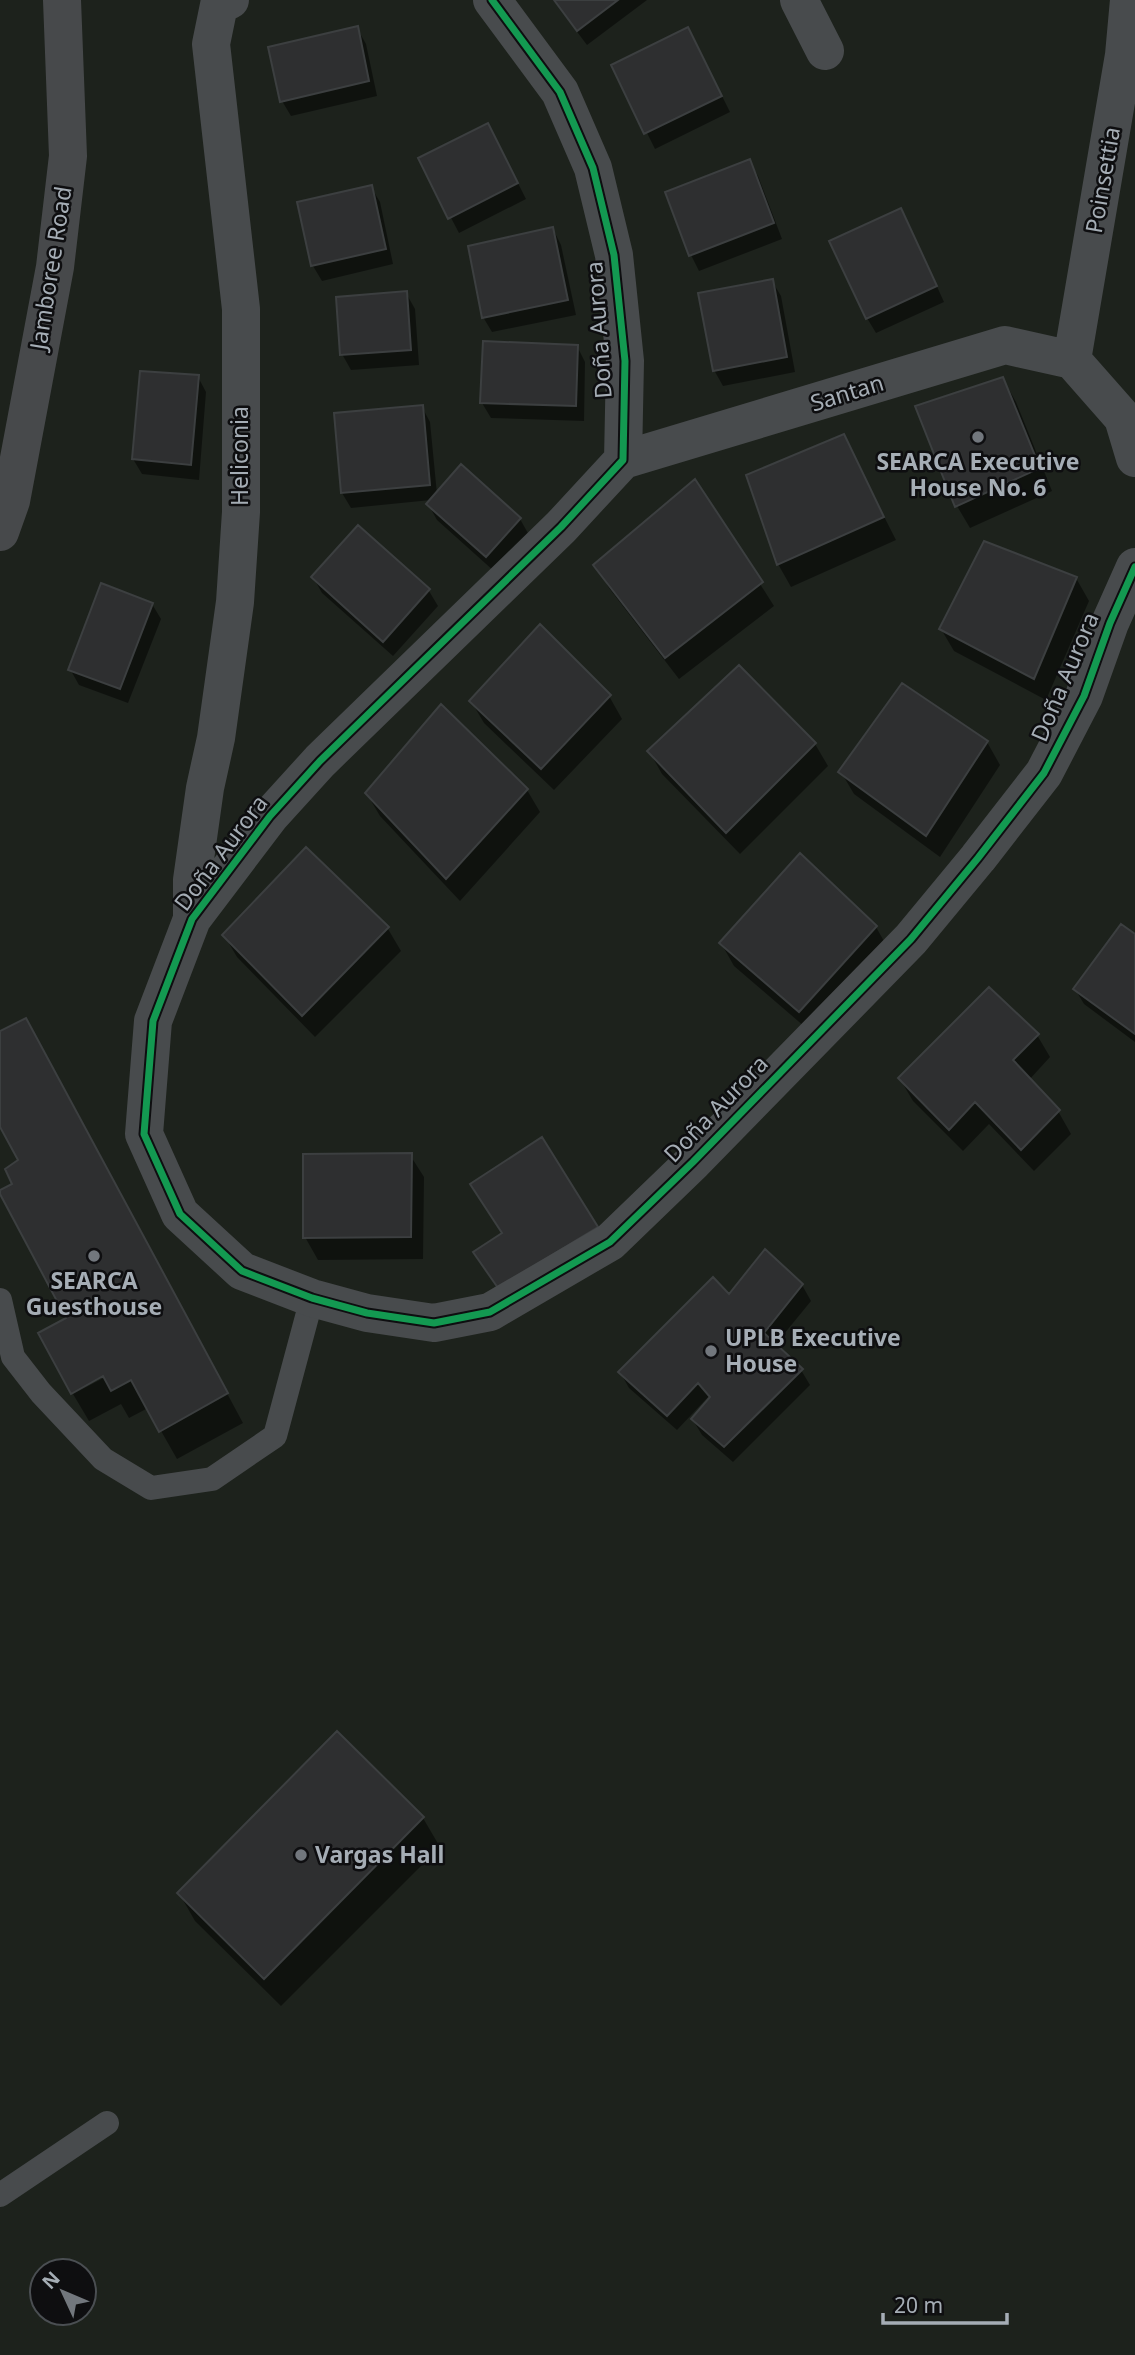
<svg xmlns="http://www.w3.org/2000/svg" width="1135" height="2355" viewBox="0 0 1135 2355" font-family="'Noto Sans',sans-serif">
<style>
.green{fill:#1d221c;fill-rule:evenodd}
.shadow{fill:#0007}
.building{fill:#2e2f30;stroke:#3c3f40;stroke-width:2}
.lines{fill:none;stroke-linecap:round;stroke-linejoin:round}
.service{stroke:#484b4d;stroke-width:24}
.minor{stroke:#484b4d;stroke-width:38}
.secondary{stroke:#47494b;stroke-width:38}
.cycleway-casing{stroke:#0e0e10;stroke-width:11}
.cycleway{stroke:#139951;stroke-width:7}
.poi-dot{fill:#72777d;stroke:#0e0e10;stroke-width:2.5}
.labels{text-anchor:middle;stroke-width:5;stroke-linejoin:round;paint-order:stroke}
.street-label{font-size:23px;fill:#a5adb5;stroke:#0e0e10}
.poi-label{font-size:23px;font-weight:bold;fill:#a5adb5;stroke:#0e0e10}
</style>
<rect width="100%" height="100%" fill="#141414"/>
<path class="green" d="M0 0H1135V2355H0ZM42 2271H84V2313H42Z"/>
<path class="shadow" d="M553 0H647L587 45Z
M357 28 366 44 377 96 291 116 282 101Z
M696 44 730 112 655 149 613 65Z
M496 140 526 199 459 233 420 159Z
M749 161 758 176 782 239 699 271 691 255 667 193Z
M371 187 380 202 393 264 322 281 313 266 299 203Z
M909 225 944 302 876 333 867 318Z
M553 229 561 245 576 315 492 332 483 317Z
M772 281 781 296 795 372 723 386 714 370Z
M406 293 415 309 419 365 351 370 342 354Z
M577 346 585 362 584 421 491 418 482 403Z
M198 377 206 392 199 480 142 474 133 459Z
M1003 379 1016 402 1052 491 970 528 957 506Z
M422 407 430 422 437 494 461 467 520 519 529 535 495 572 437 520 428 504 431 500 351 508 342 493 335 415Z
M843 436 896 540 791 587 778 564Z
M695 481 774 606 679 679 609 588 596 565Z
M358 527 429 591 438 606 393 656 322 593 313 577Z
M1076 578 1089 601 1046 700 954 651 941 629Z
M152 604 161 619 128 703 79 685 70 669Z
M609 696 622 719 554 790 484 723 471 701Z
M987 742 1000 765 940 857 854 794 841 772Z
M815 744 828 766 740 854 662 774 649 751Z
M527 790 540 812 460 901 380 816 367 794Z
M306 850 388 929 401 951 315 1037 237 957 224 935Z
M800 855 876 927 889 950 812 1033 734 966 721 943Z
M1135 936V1042L1084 1004 1075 989Z
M0 1033 41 1048 243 1423 177 1459 148 1408 129 1418 121 1404 89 1421 73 1394 111 1374 69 1318 15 1184 21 1161 0 1123Z
M1037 1035 1050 1057 1029 1080 1058 1111 1071 1134 1034 1171 989 1124 963 1151 913 1101 900 1079Z
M410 1155 424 1177 423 1259 318 1260 305 1237Z
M765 1251 802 1285 811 1301 775 1345 801 1370 810 1385 733 1462 702 1435 693 1420 712 1398 709 1396 677 1430 629 1388 620 1372 729 1297Z
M337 1733 423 1818 440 1847 281 2006 195 1921 179 1893Z"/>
<path class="building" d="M554 0H618L577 31Z
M358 26 369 81 280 102 268 47Z
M688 27 722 96 644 134 611 65Z
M488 123 518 183 448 219 418 158Z
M750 159 774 223 689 256 665 192Z
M372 185 386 249 311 266 297 202Z
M901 208 937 286 866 319 829 241Z
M553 227 568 300 482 318 468 246Z
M773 279 787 357 713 371 698 293Z
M407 291 411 350 340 355 336 297Z
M483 341 578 345 576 406 480 403Z
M140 371 199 375 191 465 132 459Z
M1003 377 1040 468 955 507 915 406Z
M423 405 430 485 341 493 334 413Z
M844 434 884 517 777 565 746 475Z
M461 464 521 518 486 557 426 504Z
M695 479 763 582 665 658 593 565Z
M358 525 430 589 383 642 311 577Z
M984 541 1077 577 1034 679 939 629Z
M101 583 153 603 120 689 68 670Z
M540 624 611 695 541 769 469 701Z
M739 665 816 743 726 833 647 751Z
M902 683 988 741 926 836 838 772Z
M441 704 528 789 446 879 365 793Z
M306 847 389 927 302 1016 222 935Z
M800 853 877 926 799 1012 719 943Z
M1121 924 1135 934V1034L1073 989Z
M989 987 1039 1034 1013 1060 1060 1110 1021 1150 975 1102 949 1130 898 1078Z
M26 1018 228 1393 159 1432 131 1380 111 1391 103 1376 71 1394 38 1333 66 1318 0 1194V1190L12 1184 5 1169 18 1160 0 1127V1031Z
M542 1137 598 1227 498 1288 473 1252 502 1233 470 1184Z
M412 1153 411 1237 303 1238V1154Z
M765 1249 803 1284 764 1333 803 1369 724 1447 691 1419 710 1397 698 1383 667 1416 618 1372 713 1277 729 1294Z
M337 1731 424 1817 264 1979 177 1893Z"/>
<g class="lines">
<path class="service" d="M0 1300 13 1357 41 1393 103 1459 151 1488 212 1479 275 1436 312 1298
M0 2195 107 2123"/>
<path class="minor" d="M492 0 560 92 593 168 614 255 625 361 623 460 561 527 320 761 270 816 192 919 153 1021 144 1134 180 1214 242 1271 312 1298 367 1313 434 1323 490 1312 610 1242 693 1162 911 939 978 858 1044 773 1084 696 1110 623 1135 567
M799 0 825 51
M1072 360 1124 55 1129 0
M1072 360 1123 418 1135 458
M623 460 1005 345 1072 360
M192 919V880L205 788 216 738 235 602 241 512V309L211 44 219 5 230 0"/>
<path class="secondary" d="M0 532 11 501 55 267 68 156 62 0"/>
<g class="cycleway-casing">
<path id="cycleway" d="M492 0 560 92 593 168 614 255 625 361 623 460 561 527 320 761 270 816 192 919 153 1021 144 1134 180 1214 242 1271 312 1298 367 1313 434 1323 490 1312 610 1242 693 1162 911 939 978 858 1044 773 1084 696 1110 623 1135 567"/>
</g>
<use href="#cycleway" class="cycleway"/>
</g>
<g class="poi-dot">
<circle cx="978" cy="437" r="7"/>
<circle cx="94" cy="1256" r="7"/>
<circle cx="711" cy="1351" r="7"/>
<circle cx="301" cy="1855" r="7"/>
</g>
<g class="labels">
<g class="street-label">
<text transform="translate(1103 180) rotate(-80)" y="8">Poinsettia</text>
<text transform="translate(51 268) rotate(-81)" y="8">Jamboree Road</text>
<text transform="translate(599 330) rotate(-94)" y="8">Doña Aurora</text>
<text transform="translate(847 393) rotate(-17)" y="8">Santan</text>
<text transform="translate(240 456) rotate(-90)" y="8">Heliconia</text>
<text transform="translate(1065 677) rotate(-67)" y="8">Doña Aurora</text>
<text transform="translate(221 853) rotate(-53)" y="8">Doña Aurora</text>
<text transform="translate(716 1109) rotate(-46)" y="8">Doña Aurora</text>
</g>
<g class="poi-label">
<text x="978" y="470">SEARCA Executive<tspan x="978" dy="26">House No. 6</tspan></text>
<text x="94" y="1289">SEARCA<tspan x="94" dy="26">Guesthouse</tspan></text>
<text x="725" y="1346" text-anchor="start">UPLB Executive<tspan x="725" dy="26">House</tspan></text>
<text x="315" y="1863" text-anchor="start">Vargas Hall</text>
</g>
</g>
<g transform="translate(63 2292) rotate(314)"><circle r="33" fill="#0e0e10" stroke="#4a4e52" stroke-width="2"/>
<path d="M0-5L12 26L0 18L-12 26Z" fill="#72777d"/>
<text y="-10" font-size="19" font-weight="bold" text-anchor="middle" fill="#a5adb5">N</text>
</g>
<path d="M883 2313v10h124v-10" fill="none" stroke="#a5adb5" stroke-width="3.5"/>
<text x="894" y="2313" font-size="21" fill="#a5adb5" stroke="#0e0e10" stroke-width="5" paint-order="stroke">20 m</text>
</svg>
